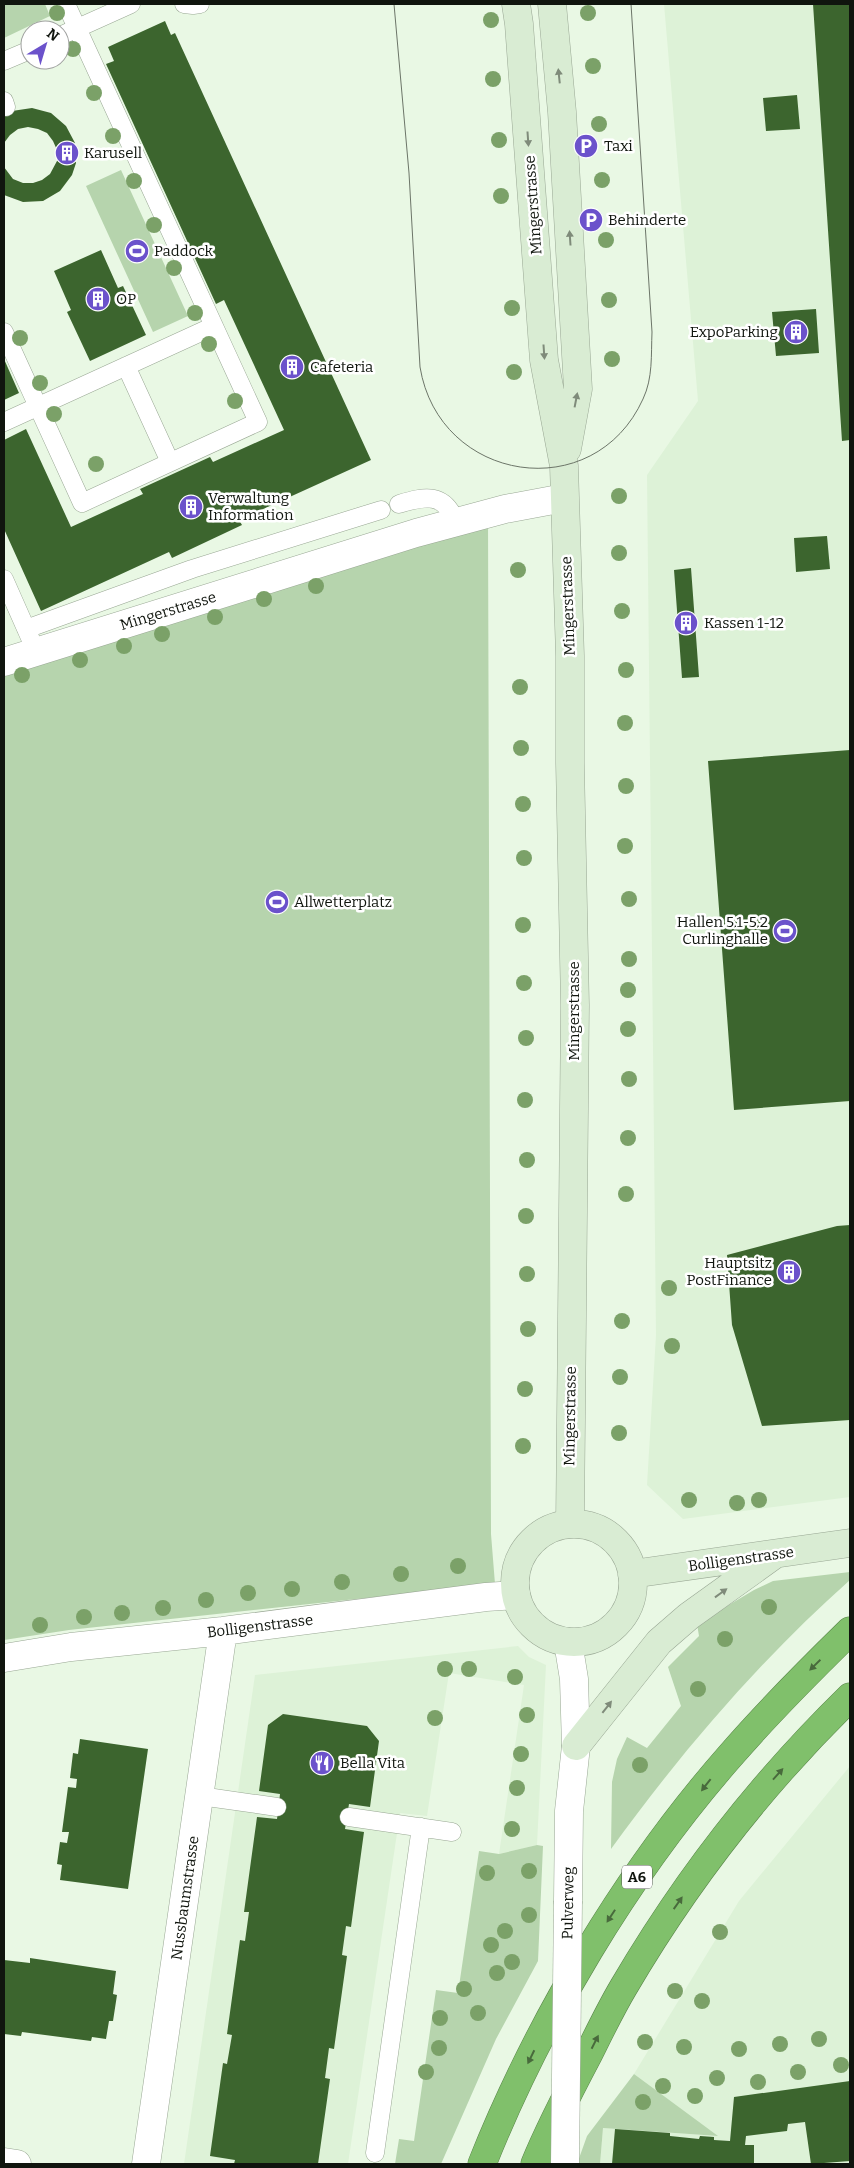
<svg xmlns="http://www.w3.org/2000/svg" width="854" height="2168" viewBox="0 0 854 2168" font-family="Bitter,serif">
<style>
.built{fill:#ddf2d7}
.green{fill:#b6d4ad}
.building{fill:#3c652e}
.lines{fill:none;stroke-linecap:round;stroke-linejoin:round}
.service-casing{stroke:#99a794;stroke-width:19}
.minor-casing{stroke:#99a794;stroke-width:29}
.secondary-casing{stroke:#99a794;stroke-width:29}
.motorway-casing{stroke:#59844a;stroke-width:29}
.service{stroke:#fff;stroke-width:18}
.minor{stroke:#fff;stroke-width:28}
.secondary{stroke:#d9ecd3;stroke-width:28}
.motorway{stroke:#80c06b;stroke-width:28}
.tram{stroke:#6c7568;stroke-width:1}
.minor-bridge-casing{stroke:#99a794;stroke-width:29;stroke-linecap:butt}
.minor-bridge{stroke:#fff;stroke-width:28}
.tree{fill:#7ba168}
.oneway{fill:#7f8b7a}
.oneway2{fill:#486a3c}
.labels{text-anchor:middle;stroke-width:5;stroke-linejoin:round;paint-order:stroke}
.shield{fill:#fff;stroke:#585b56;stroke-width:1}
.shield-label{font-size:14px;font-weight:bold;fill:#10150e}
.poi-label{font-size:15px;fill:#10150e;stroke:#fff;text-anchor:start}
.street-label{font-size:15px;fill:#10150e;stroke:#fff}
</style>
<rect width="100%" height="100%" fill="#e9f8e4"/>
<path class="built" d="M664 4H850V1497L683 1519 647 1485 656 1335 647 475 698 401Z
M518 1646 529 1657 546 1665 537 1845 499 1854 524 1685 449 1673 427 1816 400 1813 348 2164H184L255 1675Z
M850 1766V2164H600L603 2128 717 2136 634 2074 739 1901Z"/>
<path class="green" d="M4 4H45L50 16 4 38Z
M121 170 188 316 153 332 86 186Z
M488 517 491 1534 495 1584 69 1630 4 1640V666Z
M850 1572V1580C760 1660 682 1751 611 1849L612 1782 617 1759 627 1737 647 1748 681 1706 668 1667 699 1636 697 1624 754 1590 773 1581Z
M537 1845 543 1846 538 1961 496 2039 441 2164H395L399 2139 414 2141 436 1990 458 1993 479 1851 499 1854Z
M634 2074 718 2136 603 2128 600 2164H577L587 2136Z"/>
<path class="building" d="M813 4H850V440L842 441Z
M165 21 171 35 175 33 371 460 239 520 242 525 172 558 169 552 41 611 4 529V440L26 429 71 527 143 494 140 489 210 457 213 462 284 430 224 300 216 304 106 64 114 61 108 47Z
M797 95 800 129 766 131 763 98Z
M32 108 51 113 66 126 75 143 76 163 72 175 60 191 43 201 23 202 4 195V167L13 179 23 183H33L42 180 50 174 57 161V150L53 141 47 133 38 129 28 127 18 129 10 135 4 143V115L12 111Z
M101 250 118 288 123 286 146 335 90 361 67 312 71 310 54 271Z
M816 309 819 353 776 356 772 312Z
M4 359 19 393 4 400Z
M827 536 830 569 796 572 794 538Z
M691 568 699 677 682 678 674 570Z
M850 750V1101L734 1110 708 761Z
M850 1225V1420L762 1426 732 1325 727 1255 837 1226Z
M283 1714 367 1726 379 1741 370 1807 349 1804 345 1829 364 1832 351 1927 346 1926 342 1955 347 1956 334 2049 329 2048 325 2078 330 2079 318 2164H234L235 2160 210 2156 223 2063 227 2064 232 2035 227 2034 240 1940 245 1941 249 1912H244L257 1817 277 1819 280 1794 259 1791 268 1725Z
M80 1739 148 1749 128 1889 60 1880 62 1865 57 1864 60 1842 67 1843 69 1832H62L68 1787 76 1788 77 1779 70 1778 73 1753 78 1754Z
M30 1958 116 1971 113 1994 117 1995 113 2021H109L106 2039 92 2037 91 2041 22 2032 21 2036 4 2034V1960L30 1963Z
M850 2081V2161L811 2164 805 2122 788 2124 787 2131 746 2136 745 2145H754V2164H612L615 2129 670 2133V2136L699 2139 700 2136 714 2137V2140L730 2141 734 2097Z"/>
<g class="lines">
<g class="service-casing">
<path id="service" d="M184 4 193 5 200 4
M60 36 131 4
M4 61 30 50
M4 101 6 107
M4 332 82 503 258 422 66 4
M126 366 170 462
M4 422 214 326
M399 504C425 496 445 492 456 523
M4 579 31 640
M26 629 192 569 381 510
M200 1796 277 1807
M349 1817 452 1832
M375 2153 421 1827"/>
</g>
<g class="minor-casing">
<path id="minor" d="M4 662 416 533 505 509 564 498
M4 1658 71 1647 223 1631 486 1597 516 1595
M568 1901 569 1811 576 1746 574 1679 568 1642
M4 2162 17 2164
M146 2164 223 1631"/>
</g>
<g class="secondary-casing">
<path id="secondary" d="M516 4 519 24 544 360 564 466 570 656V763L575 1005 570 1524
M552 4 562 112 578 389 567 449
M515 1583a59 59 0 1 1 118 0a59 59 0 1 1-118 0Z
M632 1574 850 1543
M576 1746 659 1642 689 1616 774 1555"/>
</g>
<g class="motorway-casing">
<path id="motorway" d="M482 2164C539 2021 628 1872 730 1756 768 1712 809 1671 850 1631
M535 2164C550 2127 569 2091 588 2055 599 2033 610 2010 623 1988 685 1882 762 1783 850 1697"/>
</g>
<use href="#service" class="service"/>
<use href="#minor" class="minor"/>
<use href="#secondary" class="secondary"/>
<use href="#motorway" class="motorway"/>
<path class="tram" d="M394 4 409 173 420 367C439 483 594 507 643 399 653 378 651 355 652 332L631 4"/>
<g class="minor-bridge-casing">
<path id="minor-bridge" d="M565 2164 568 1901"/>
</g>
<use href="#minor-bridge" class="minor-bridge"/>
</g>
<g class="tree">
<circle cx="57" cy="13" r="8"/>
<circle cx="588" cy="13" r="8"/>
<circle cx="491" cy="20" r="8"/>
<circle cx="73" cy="49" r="8"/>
<circle cx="593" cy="66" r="8"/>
<circle cx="493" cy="79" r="8"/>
<circle cx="94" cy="93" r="8"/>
<circle cx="599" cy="124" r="8"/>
<circle cx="113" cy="136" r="8"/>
<circle cx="499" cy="140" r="8"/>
<circle cx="602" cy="180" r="8"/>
<circle cx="134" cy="181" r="8"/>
<circle cx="501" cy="196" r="8"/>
<circle cx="154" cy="225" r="8"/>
<circle cx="606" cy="240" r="8"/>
<circle cx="174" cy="268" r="8"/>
<circle cx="609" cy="300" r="8"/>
<circle cx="512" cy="308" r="8"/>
<circle cx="195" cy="313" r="8"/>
<circle cx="20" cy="338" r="8"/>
<circle cx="209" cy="344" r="8"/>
<circle cx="612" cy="359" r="8"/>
<circle cx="514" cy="372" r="8"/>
<circle cx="40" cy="383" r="8"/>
<circle cx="235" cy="401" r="8"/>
<circle cx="54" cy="414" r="8"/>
<circle cx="96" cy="464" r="8"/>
<circle cx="619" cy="496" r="8"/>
<circle cx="619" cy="553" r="8"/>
<circle cx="518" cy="570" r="8"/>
<circle cx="316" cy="586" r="8"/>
<circle cx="264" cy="599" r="8"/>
<circle cx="622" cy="611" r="8"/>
<circle cx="215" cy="617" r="8"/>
<circle cx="162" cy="634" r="8"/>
<circle cx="124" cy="646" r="8"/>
<circle cx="80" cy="660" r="8"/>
<circle cx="626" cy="670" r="8"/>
<circle cx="22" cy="675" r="8"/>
<circle cx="520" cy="687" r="8"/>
<circle cx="625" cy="723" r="8"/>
<circle cx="521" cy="748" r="8"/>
<circle cx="626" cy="786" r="8"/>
<circle cx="523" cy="804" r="8"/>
<circle cx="625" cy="846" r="8"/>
<circle cx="524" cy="858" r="8"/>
<circle cx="629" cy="899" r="8"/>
<circle cx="523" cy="925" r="8"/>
<circle cx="629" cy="959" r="8"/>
<circle cx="524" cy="983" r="8"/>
<circle cx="628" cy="990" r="8"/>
<circle cx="628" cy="1029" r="8"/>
<circle cx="526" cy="1038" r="8"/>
<circle cx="629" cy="1079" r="8"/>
<circle cx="525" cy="1100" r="8"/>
<circle cx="628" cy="1138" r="8"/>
<circle cx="527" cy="1160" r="8"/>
<circle cx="626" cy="1194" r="8"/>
<circle cx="526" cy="1216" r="8"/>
<circle cx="527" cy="1274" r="8"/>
<circle cx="669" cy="1288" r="8"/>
<circle cx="622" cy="1321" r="8"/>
<circle cx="528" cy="1329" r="8"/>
<circle cx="672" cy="1346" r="8"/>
<circle cx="620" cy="1377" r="8"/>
<circle cx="525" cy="1389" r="8"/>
<circle cx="619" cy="1433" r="8"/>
<circle cx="523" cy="1446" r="8"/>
<circle cx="689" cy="1500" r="8"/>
<circle cx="759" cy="1500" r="8"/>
<circle cx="737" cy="1503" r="8"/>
<circle cx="458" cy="1566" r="8"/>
<circle cx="401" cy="1574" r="8"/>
<circle cx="342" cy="1582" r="8"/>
<circle cx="292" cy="1589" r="8"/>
<circle cx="248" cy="1593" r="8"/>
<circle cx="206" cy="1600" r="8"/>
<circle cx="769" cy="1607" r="8"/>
<circle cx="163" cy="1608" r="8"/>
<circle cx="122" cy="1613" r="8"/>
<circle cx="84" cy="1617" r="8"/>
<circle cx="40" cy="1625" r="8"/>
<circle cx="725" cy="1639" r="8"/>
<circle cx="445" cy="1669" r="8"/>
<circle cx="469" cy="1669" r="8"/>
<circle cx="515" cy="1677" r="8"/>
<circle cx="698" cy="1689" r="8"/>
<circle cx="527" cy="1715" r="8"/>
<circle cx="435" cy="1718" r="8"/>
<circle cx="521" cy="1754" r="8"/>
<circle cx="640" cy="1765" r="8"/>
<circle cx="517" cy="1788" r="8"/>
<circle cx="512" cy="1829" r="8"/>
<circle cx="529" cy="1871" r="8"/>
<circle cx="487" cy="1873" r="8"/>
<circle cx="529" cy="1915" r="8"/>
<circle cx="505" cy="1931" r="8"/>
<circle cx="720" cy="1932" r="8"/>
<circle cx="491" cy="1945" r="8"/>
<circle cx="512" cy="1962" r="8"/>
<circle cx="497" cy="1973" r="8"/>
<circle cx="464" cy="1989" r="8"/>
<circle cx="675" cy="1991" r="8"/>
<circle cx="702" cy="2001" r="8"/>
<circle cx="478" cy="2013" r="8"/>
<circle cx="440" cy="2018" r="8"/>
<circle cx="819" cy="2039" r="8"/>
<circle cx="645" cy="2042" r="8"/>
<circle cx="780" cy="2044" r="8"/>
<circle cx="684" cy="2047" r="8"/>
<circle cx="439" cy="2048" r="8"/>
<circle cx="739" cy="2049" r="8"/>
<circle cx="841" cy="2065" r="8"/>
<circle cx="426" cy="2072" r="8"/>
<circle cx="798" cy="2072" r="8"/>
<circle cx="717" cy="2078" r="8"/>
<circle cx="758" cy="2082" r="8"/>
<circle cx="663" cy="2086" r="8"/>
<circle cx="695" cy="2096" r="8"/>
<circle cx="643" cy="2102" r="8"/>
</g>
<defs><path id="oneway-solid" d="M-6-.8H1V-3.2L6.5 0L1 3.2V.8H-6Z" transform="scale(1.25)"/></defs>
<g class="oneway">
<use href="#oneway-solid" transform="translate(559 76) rotate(-96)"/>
<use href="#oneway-solid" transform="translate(528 139) rotate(86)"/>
<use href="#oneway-solid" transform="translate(570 238) rotate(-94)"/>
<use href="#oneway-solid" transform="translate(544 352) rotate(86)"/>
<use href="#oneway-solid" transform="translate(576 400) rotate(-79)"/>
<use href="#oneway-solid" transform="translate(721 1593) rotate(-36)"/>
<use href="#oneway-solid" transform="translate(607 1707) rotate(-52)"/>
</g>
<g class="oneway2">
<use href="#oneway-solid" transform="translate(815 1665) rotate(136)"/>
<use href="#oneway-solid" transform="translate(778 1774) rotate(-48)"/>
<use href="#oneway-solid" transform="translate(706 1785) rotate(128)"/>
<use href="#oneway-solid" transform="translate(678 1903) rotate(-55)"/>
<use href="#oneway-solid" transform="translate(611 1916) rotate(123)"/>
<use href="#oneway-solid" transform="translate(595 2042) rotate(-63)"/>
<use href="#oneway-solid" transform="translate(531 2057) rotate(116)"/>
</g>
<defs>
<g id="parking-disc" transform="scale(1.25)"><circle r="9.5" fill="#6b52cb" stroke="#fff"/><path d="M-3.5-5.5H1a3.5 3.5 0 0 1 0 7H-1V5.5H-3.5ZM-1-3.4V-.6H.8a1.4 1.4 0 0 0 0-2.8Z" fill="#fff"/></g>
<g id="building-disc" transform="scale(1.25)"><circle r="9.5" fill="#6b52cb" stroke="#fff"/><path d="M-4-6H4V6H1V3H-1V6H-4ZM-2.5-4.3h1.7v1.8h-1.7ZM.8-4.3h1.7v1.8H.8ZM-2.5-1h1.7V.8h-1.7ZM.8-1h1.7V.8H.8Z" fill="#fff"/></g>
<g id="stadium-disc" transform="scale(1.25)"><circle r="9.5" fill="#6b52cb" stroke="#fff"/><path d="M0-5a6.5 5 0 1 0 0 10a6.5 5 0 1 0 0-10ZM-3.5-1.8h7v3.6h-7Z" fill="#fff"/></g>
<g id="restaurant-disc" transform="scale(1.25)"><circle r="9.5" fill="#6b52cb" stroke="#fff"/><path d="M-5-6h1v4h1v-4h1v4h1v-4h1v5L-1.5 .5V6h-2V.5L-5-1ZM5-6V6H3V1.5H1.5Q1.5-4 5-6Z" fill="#fff"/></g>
</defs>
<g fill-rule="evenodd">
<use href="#parking-disc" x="586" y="146"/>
<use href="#building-disc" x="67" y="153"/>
<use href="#parking-disc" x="591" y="220"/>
<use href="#stadium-disc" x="137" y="251"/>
<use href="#building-disc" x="98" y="299"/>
<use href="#building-disc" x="796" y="332"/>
<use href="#building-disc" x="292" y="367"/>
<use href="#building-disc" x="191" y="507"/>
<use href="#building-disc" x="686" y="623"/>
<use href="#stadium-disc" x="277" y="902"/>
<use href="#stadium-disc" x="785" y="931"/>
<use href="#building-disc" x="789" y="1272"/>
<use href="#restaurant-disc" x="322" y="1763"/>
</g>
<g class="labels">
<rect class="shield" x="622" y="1865.5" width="30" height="23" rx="4"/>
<g class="shield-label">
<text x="637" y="1882">A6</text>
</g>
<g class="poi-label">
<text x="604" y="151">Taxi</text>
<text x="84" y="158">Karusell</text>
<text x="608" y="225">Behinderte</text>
<text x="154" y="256">Paddock</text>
<text x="116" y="304">OP</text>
<text x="778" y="337" text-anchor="end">ExpoParking</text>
<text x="310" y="372">Cafeteria</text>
<text x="208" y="503">Verwaltung<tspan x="208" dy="17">Information</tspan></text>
<text x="704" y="628">Kassen 1-12</text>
<text x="294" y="907">Allwetterplatz</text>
<text x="768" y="927" text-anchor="end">Hallen 5.1-5.2<tspan x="768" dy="17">Curlinghalle</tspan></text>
<text x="772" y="1268" text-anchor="end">Hauptsitz<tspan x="772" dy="17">PostFinance</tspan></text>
<text x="340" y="1768">Bella Vita</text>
</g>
<g class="street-label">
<text transform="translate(533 205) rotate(-94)" y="5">Mingerstrasse</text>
<text transform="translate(568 606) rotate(-92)" y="5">Mingerstrasse</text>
<text transform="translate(168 611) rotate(-17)" y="5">Mingerstrasse</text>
<text transform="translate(574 1011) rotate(-90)" y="5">Mingerstrasse</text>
<text transform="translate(570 1416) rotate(-89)" y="5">Mingerstrasse</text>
<text transform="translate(741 1559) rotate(-8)" y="5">Bolligenstrasse</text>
<text transform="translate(260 1626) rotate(-7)" y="5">Bolligenstrasse</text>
<text transform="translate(185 1898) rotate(-82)" y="5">Nussbaumstrasse</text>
<text transform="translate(568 1903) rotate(-89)" y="5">Pulverweg</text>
</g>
</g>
<rect width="854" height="2168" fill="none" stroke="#10150e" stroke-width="10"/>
<g transform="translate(45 45) rotate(38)"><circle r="24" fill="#ffffff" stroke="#9fa19f"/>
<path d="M0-4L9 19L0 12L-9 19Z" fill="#6b52cb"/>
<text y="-8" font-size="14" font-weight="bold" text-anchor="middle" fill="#10150e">N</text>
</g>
</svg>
